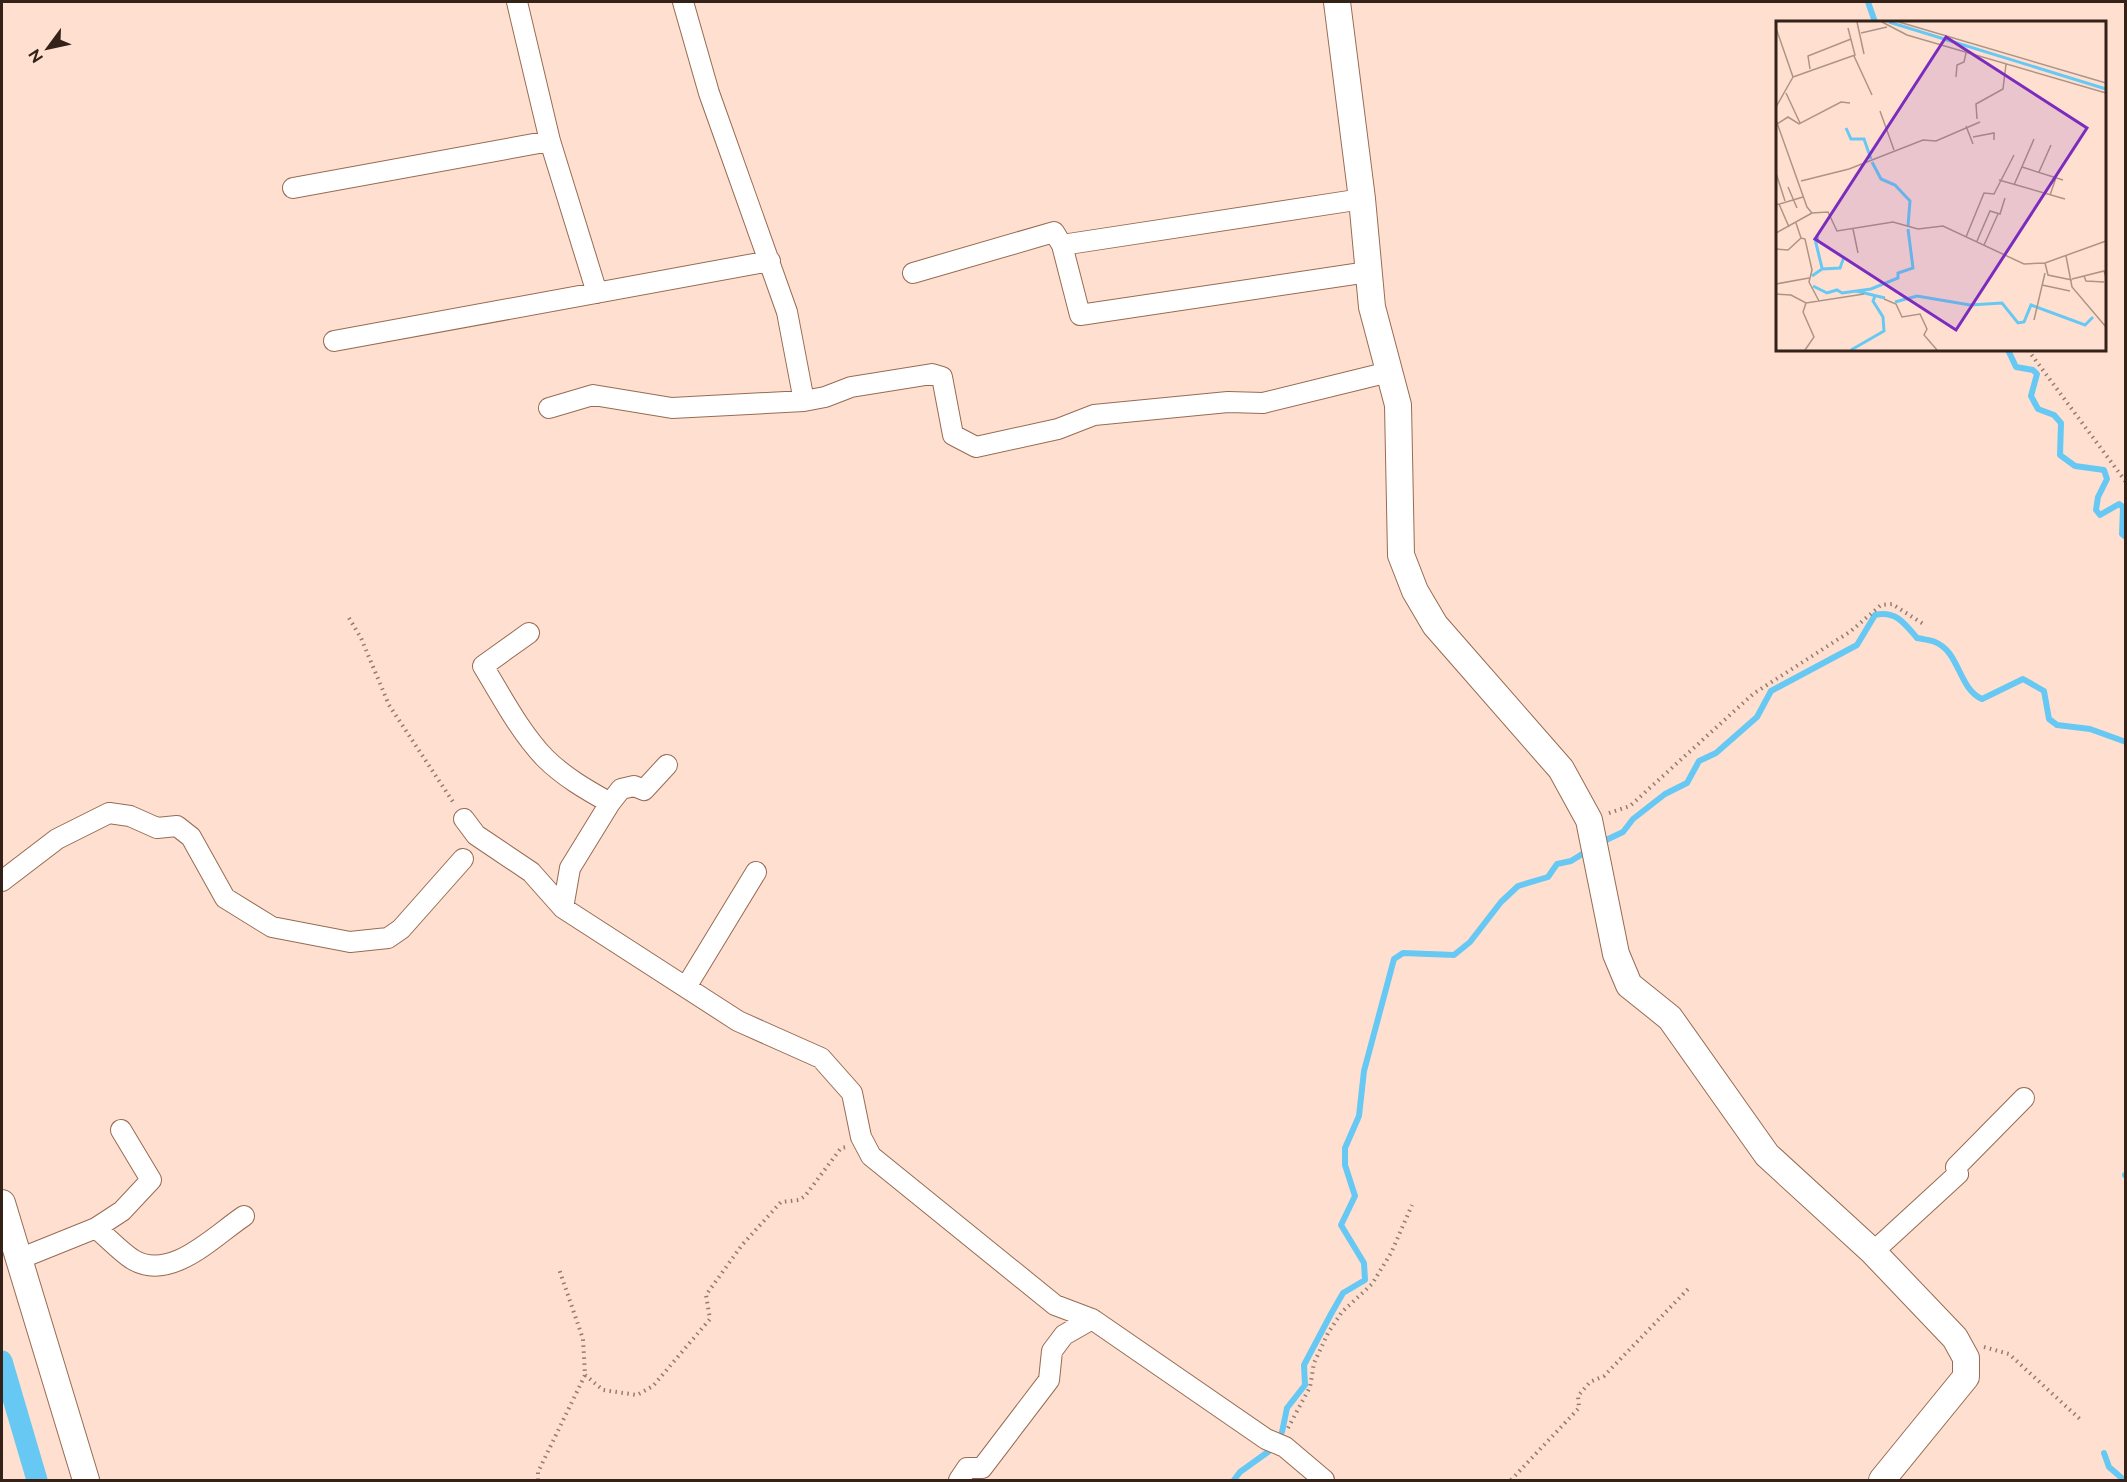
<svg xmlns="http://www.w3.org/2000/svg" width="2127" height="1482" viewBox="0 0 2127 1482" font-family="Raleway,sans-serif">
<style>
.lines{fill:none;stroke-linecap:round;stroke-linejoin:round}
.stream{stroke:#67c9f3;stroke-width:6}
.canal{stroke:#67c9f3;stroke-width:21}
.minor-casing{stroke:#976b53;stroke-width:22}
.tertiary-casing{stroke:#976b53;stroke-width:28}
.path{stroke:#947b6f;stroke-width:4;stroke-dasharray:1.5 4.5;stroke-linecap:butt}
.minor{stroke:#fff;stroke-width:20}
.tertiary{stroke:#fff;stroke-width:26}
.inset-river{fill:none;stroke:#67c9f3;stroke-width:3}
.inset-road{fill:none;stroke:#ae9486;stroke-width:1.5}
.view{fill:#7b2cbf;fill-opacity:0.15;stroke:#7b2cbf;stroke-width:3}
.inset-edge{fill:none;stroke:#342118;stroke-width:3}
</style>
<rect width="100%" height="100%" fill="#ffe0d0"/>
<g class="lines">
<path class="stream" d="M1868 2 1875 22
M2008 350 2016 367 2033 370 2037 374 2031 396 2038 409 2054 415 2061 423 2060 455 2075 466 2104 470 2107 479 2098 497 2096 510 2100 515 2119 504 2123 507 2122 534 2126 537
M1604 841 1623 832 1633 819 1665 794 1687 783 1699 761 1716 753 1757 717 1771 691 1857 645 1875 615C1896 610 1905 624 1917 638 1922 639 1930 640 1935 642 1960 652 1958 688 1982 699L2023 679 2044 691 2049 719 2057 725 2090 729 2126 742
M2125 1175H2126
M1282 1432 1287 1408 1305 1385 1304 1365 1331 1314 1343 1293 1365 1280 1364 1263 1341 1225 1355 1196 1345 1165V1148L1359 1116 1364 1071 1394 959 1403 953 1454 955 1470 942 1501 902 1518 886 1548 877 1557 864 1571 861 1587 851
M2104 1453 2109 1467 2124 1480
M1234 1480 1240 1472 1272 1449"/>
<path class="canal" d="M2 1361 37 1480"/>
<g class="minor-casing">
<path id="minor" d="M517 2 550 141 597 293
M683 2 709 93 787 312 804 401
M293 188 550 141
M1062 245 1362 199
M913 273 1054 232 1062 245 1080 315 1368 272
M334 341 770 261
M549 408 593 395 672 408 804 401 825 397 851 387 932 374 942 377 953 435 976 447 1058 429 1094 415 1228 402 1263 403 1389 372
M529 633 483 666C502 697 520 732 545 758 564 777 587 790 610 803
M464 819 476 835 531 872 563 908 738 1021 821 1058 852 1093 861 1137 871 1156 1055 1305 1092 1319 1266 1439 1285 1447 1324 1480
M2 881 57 839 109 813 130 816 157 828 177 826 191 837 225 898 272 927 350 942 388 938 401 929 463 859
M563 908 570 868 610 803 621 789 634 786 644 790 667 765
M686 987 756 872
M96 1228 122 1211 151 1180 121 1130
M1873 1252 1958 1174 1956 1167 2024 1098
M19 1259 96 1228C108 1238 120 1251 132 1259 170 1283 214 1236 244 1216
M959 1480 967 1468H982L1049 1380 1052 1351 1064 1335 1092 1319"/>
</g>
<g class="tertiary-casing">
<path id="tertiary" d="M1337 2 1362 199 1372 307 1398 405 1401 555 1415 591 1435 625 1561 769 1589 820 1616 954 1629 985 1670 1018 1767 1155 1873 1252 1955 1338 1966 1358V1377L1882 1480
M2 1203 86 1480"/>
</g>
<path class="path" d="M2028 350 2126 482
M349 618 361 638 389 705 455 805
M1609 813 1630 806 1753 694 1851 631 1881 605 1892 604 1925 625
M1984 1347 2009 1354 2082 1421
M585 1375 603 1390 637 1395 653 1386 710 1319 706 1295 742 1245 781 1202 799 1200 805 1196 841 1148 846 1147
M1288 1428 1310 1387 1314 1363 1328 1333 1342 1312 1372 1284 1391 1253 1412 1205
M538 1480V1472L585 1375 583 1339 559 1269
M1511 1480 1579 1408 1578 1396 1590 1382 1604 1376 1690 1287"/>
<use href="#minor" class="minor"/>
<use href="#tertiary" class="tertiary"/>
</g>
<g transform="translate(1776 21)">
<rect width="330" height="330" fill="#ffe0d0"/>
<path class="inset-river" d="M113 1 330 68M70 107 75 118H88L95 138M96 141 105 158 119 164 134 180 132 205M43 217 39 218 46 247M36 255 46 248 64 247 68 236M37 265 51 272 61 269 66 272 95 268 122 257V252L137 247 132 208M80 270 109 277M119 281 141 275 194 284 226 282 242 302 248 301 255 284 309 304 317 296M75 329 108 310 107 296 97 280 99 275"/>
<path class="inset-road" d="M81 1 88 33M106 1 131 14 330 72M123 1 330 62M0 7 17 56 0 86M85 12 111 6M78 35 96 74M34 48 32 35 75 18M17 56 79 34 72 7M180 56 181 44 188 41 190 32M10 72 24 102M104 90 118 129M201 98 200 83 227 68 230 43M0 99 31 186 36 192 52 191 61 210 117 201 142 208 167 205 248 243 269 242 330 220M1 103 12 96 23 103 65 81 74 82M190 105 197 123M197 116 218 112V119M246 146 287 159M263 151 275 124M0 152 9 180M223 159 289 178M25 160 73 148 147 119 160 120 204 101M238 164 258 118M12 166 21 187M274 174 282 151M3 183 13 206M0 184 27 176M77 208 82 232M0 212 36 192M190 216 208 172 218 173 238 134M25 217 29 218 36 249 33 261 43 280M201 220 214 190 224 193 229 177M208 224 222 193M290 235 296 266 330 306M269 242 272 254 296 259M0 251V228L12 229 25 217 20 202M308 255 310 260 328 261M296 258 328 250 330 256M0 263 33 257M266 264 294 270M0 273 15 274 30 282 88 273M108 278 120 283 126 296 144 293 151 308 148 314 161 329M258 299 269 252M29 329 38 316 27 291 30 282"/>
<path class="view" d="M170 16 311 107 180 309 39 218Z"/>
<rect width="330" height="330" class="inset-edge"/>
</g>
<rect width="2127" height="1482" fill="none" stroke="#342118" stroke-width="6"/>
<g transform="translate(48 48) rotate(237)" stroke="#ffe0d0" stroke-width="4.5" paint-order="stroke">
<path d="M0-4.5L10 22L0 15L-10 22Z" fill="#342118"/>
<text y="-9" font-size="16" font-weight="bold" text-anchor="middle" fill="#342118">N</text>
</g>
</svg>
